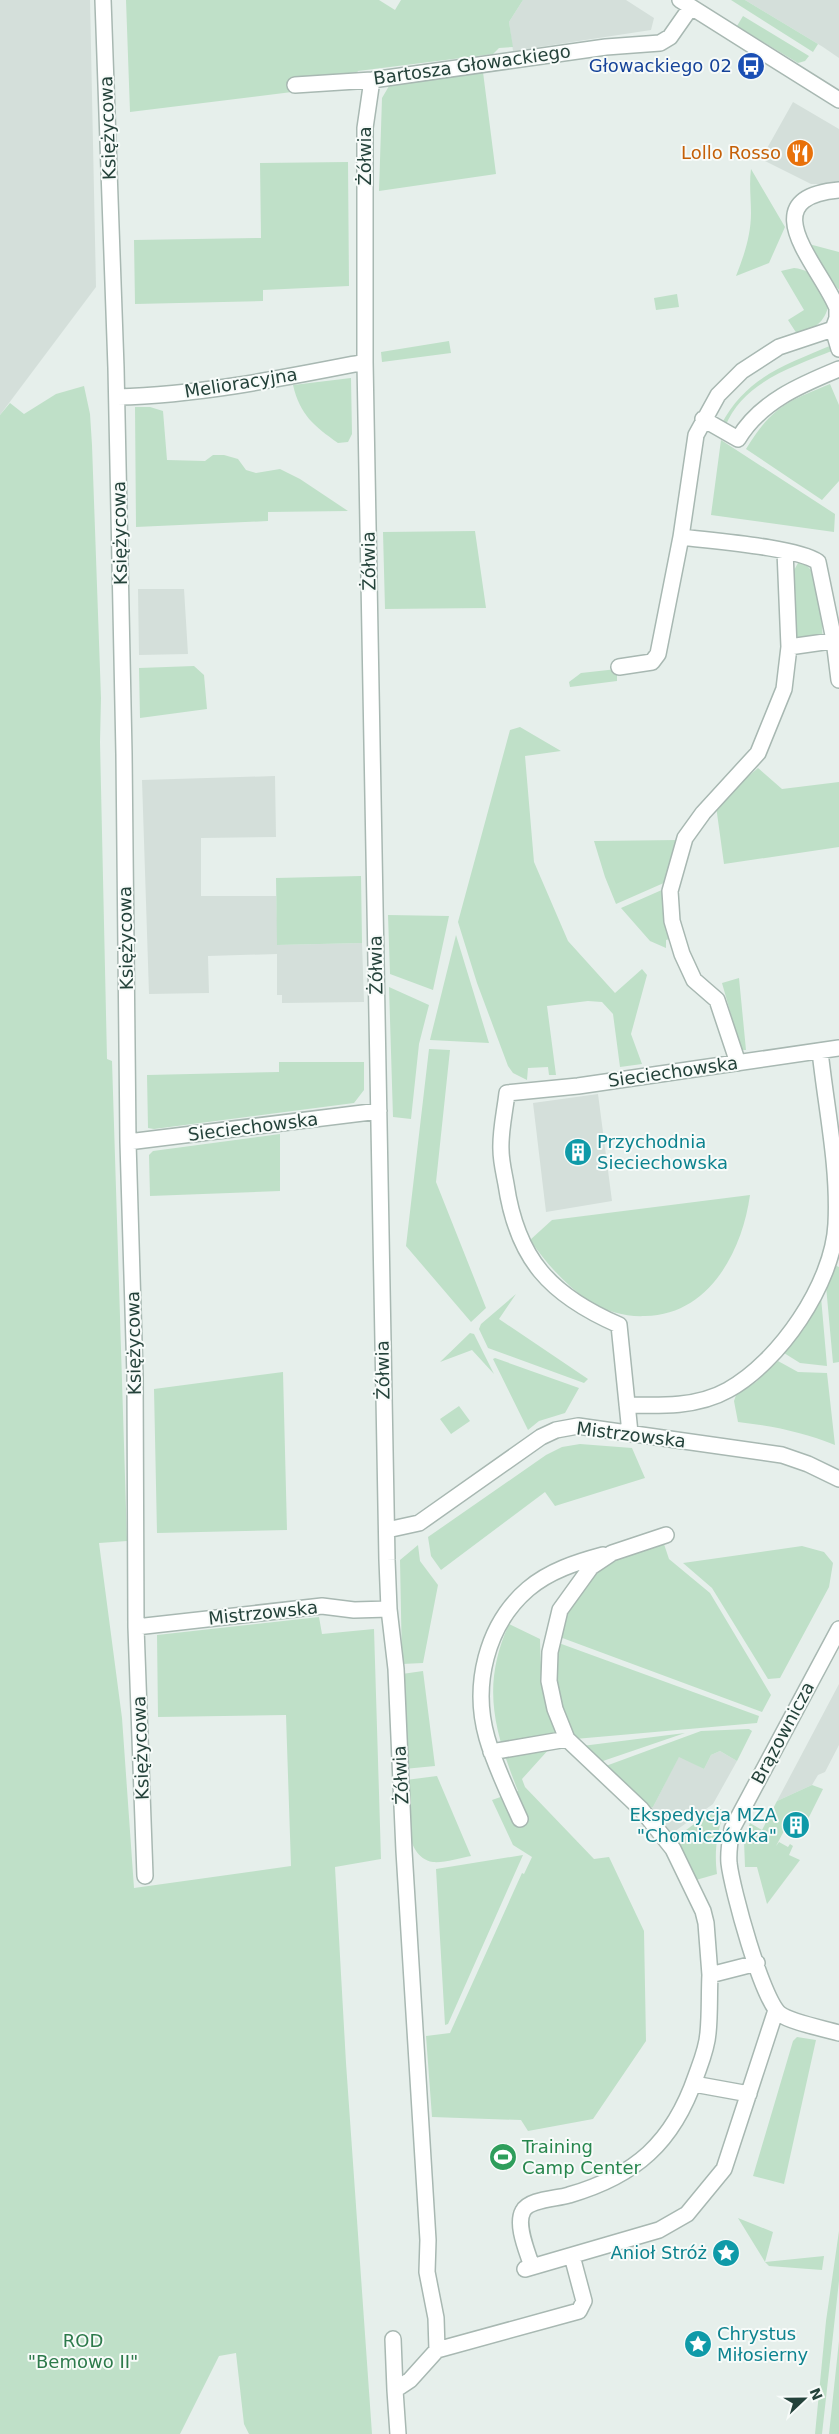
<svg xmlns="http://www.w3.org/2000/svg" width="839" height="2434" viewBox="0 0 839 2434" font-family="'DejaVu Sans',sans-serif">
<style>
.built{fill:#d4dfda}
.green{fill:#bfe0c8}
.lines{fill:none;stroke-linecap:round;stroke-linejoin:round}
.minor-casing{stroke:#a8b8b2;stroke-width:18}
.minor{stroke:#fff;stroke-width:15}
.labels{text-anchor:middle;stroke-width:4;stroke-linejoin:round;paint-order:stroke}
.street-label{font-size:18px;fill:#24423a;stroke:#f7fbf9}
.transit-label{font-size:18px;fill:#164399;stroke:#f7fbf9;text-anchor:end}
.food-label{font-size:18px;fill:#c56008;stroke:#f7fbf9;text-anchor:end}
.culture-label{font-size:18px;fill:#0d838f;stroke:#f7fbf9;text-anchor:start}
.leisure-label{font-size:18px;fill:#27864d;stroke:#f7fbf9;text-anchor:start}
.park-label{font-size:18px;fill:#2d7a4b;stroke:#f7fbf9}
</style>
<rect width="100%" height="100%" fill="#e6efeb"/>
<path class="built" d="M0 0H90L96 287 0 415Z
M523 0H626L654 18 651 30 513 51 509 22Z
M745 0H839V58L823 47Z
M793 102 839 129V184H811L761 159Z
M138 589H184L188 654 139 655Z
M275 776 276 837 201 838V896H276L278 945 362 943 364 1002 282 1003V995H277V954L208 956 209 993 149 994 142 780Z
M598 1094 612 1201 546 1212 533 1103Z
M839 1684V1745L825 1772 818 1775 812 1785 777 1801Z
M720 1751 737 1761 713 1804 671 1834 647 1809 653 1807 679 1756 704 1769 711 1755Z"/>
<path class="green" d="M126 0H379L395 10 401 0H523L509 22 513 47 499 48 493 54 358 71 348 85 130 112Z
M731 0H745L818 44 813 52Z
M743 16 809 56 805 61 798 63 737 26Z
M483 72 496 174 379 191 382 98 389 86Z
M348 162 349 286 263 290V301L135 304 134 240 261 238 260 163Z
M751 169 785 227 769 263 736 276C744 256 751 235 751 213 751 198 749 184 751 169Z
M805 243 839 252V290L823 271Z
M794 268C816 270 819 286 829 304 824 324 815 328 797 334L788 320 804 310 781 271Z
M677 294 679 307 656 310 654 298Z
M449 341 451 353 382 362 381 352Z
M832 345 834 350C792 367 743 382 725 427L721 425C746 377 785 365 832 345Z
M351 378 352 434 348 442 338 443C314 426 300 415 293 385Z
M830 384 839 405V481L822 500 746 449C772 407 786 402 830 384Z
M84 386 90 414 92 445 101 698 100 742 107 1059 112 1061 127 1541 99 1543 122 1718 134 1888 291 1866 286 1715 158 1717 157 1635 319 1617 322 1634 374 1629 381 1859 335 1867 346 2063 372 2434H249L244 2424 236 2353 219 2356 180 2434H0V415L10 403 24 414 56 394Z
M135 407H150L163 411 167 460 205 461 213 455H224L238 459 246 470 256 473 280 469 300 479 348 511 268 512V521L136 527Z
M721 440 835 514 834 532 711 515Z
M475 531 486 608 385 609 383 532Z
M798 563C823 563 821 618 823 637L796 640 793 572Z
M194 666 204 675 207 709 140 718 139 668Z
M617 669V681L570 687 569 682 581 673Z
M520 727 561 751 525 756 534 862 568 941 615 993 642 969 647 975 631 1034 642 1064 620 1067 613 1014 602 1002 588 1001 547 1006 556 1075H549L548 1067 528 1068 527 1080 513 1073 508 1066 477 983 458 922 510 730Z
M758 768 782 789 839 782V847L724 864 716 806 719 801Z
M678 840 666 882 616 904 605 877 594 841Z
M361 876 362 943 277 945 276 878Z
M664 889 670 939 666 940V948L650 941 621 908Z
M388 915 449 916 433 990 390 974Z
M456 935 489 1043 430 1040Z
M739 978 746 1050H741L722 983Z
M389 987 429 1005 419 1044 411 1119 393 1117Z
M429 1049 450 1050 436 1182 486 1308 471 1322 406 1246Z
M279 1062H364V1090L354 1103 154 1129 148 1128 147 1075 279 1072Z
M280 1134V1191L150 1196 149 1155 153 1151Z
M750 1195C742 1252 709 1315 645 1316 627 1317 607 1312 591 1302 566 1286 547 1264 530 1240L552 1220Z
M834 1265 839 1267V1362L833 1363 826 1286Z
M516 1294 499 1319 588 1379 584 1383 488 1348 479 1329 481 1324Z
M821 1297 827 1366 800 1363 784 1353 804 1329Z
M470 1333 474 1334 494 1374 472 1350 440 1362Z
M495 1358 579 1388 565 1413 539 1421 528 1430 493 1359Z
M778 1361 798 1372 827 1373 835 1445C803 1432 772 1426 738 1422L734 1401 736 1395 756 1382Z
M283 1372 287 1530 157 1533 154 1389Z
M459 1406 470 1421 451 1434 440 1419Z
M580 1444 632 1448 645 1478 555 1506 545 1492 441 1570 431 1556 428 1537 546 1455 562 1447Z
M663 1541 669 1559 710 1593 771 1695 762 1712 557 1636C581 1574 603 1563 663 1541Z
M418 1545 420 1561 438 1585 423 1663 402 1664 400 1560Z
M802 1546 824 1552 833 1563 829 1587 780 1678 768 1679 712 1588 683 1563Z
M509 1624 540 1639C541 1681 543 1699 559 1738L522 1779 525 1787 594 1859 609 1857 644 1931 646 2041 593 2119 528 2131 521 2120 432 2117 426 2036 450 2033 522 1873 524 1874 532 1857 513 1845 492 1800 518 1791C494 1730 481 1686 509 1624Z
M556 1642 759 1716 757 1723 575 1739 566 1724 554 1681Z
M423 1671 435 1766 404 1769 402 1674Z
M749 1729 752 1731 737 1761 720 1751 711 1755 704 1769 679 1757 653 1807 647 1809 603 1767 701 1731Z
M685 1733 600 1762 582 1746Z
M437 1776 471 1856C460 1858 444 1863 433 1862 402 1857 407 1803 406 1780Z
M812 1785 823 1789 808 1819 794 1812 776 1846 779 1842 788 1847 790 1844 793 1846 789 1855 800 1860 767 1904 757 1867H745L744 1840 750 1823 762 1830 777 1801Z
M717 1807 724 1811C717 1834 714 1851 717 1874L696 1880 674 1839Z
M523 1855 448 2024 445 2025 436 1869Z
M797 2037 816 2040 784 2184 753 2176 793 2041Z
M738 2218 773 2232 765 2262 824 2256 822 2270 769 2266 765 2262Z
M839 2231V2281L822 2434H815L826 2321Z
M839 2341V2434H829Z"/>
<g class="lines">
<g class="minor-casing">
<path id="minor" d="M103 0 116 368 124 754 128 1142 135 1376 136 1627 145 1876
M680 0 839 100
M372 80 365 128V362L387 1560 389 1609 396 1669 404 1851 428 2240 427 2272 436 2318 437 2350
M295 85 372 80 606 47 660 43 670 37 691 7
M839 190C749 198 821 267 837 308V318L833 329 839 349
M833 329 779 347 742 371 718 395 696 435 681 537C712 541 796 547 818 562L834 640 839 680
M117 397C200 395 283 378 365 362
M703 419 738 439C760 402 800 385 839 369
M789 647 839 640
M619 667 652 662 658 654 681 537
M738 1063 717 1000 694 980 682 954 672 921 670 891 685 838 703 813 758 753 784 689 789 647 785 551
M128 1142 379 1111
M627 1405C661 1406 698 1407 728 1390 779 1362 833 1284 836 1224 839 1166 826 1108 820 1051
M630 1433 619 1325C550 1295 517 1259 506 1184 504 1173 501 1161 501 1150 500 1132 505 1111 507 1093L578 1086 839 1048
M387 1530 419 1523 541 1437 556 1430 578 1426 782 1455 808 1464 839 1479
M666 1535 612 1553 591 1567 560 1610 550 1652 549 1681 555 1709 567 1739 641 1809 673 1849 703 1911 706 1923 710 1975 757 1963
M136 1627 322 1606 354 1610 389 1609
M839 1629 732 1829C730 1840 728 1851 729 1863 732 1889 762 2000 780 2014 790 2022 826 2029 839 2033
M491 1752 567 1739
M520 1819C508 1792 495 1766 487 1738 472 1686 486 1625 528 1589 549 1571 577 1562 603 1555
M694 2084 749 2094
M532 2267C528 2253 515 2225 523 2211 529 2199 557 2199 569 2195 635 2176 673 2143 696 2076 701 2062 707 2048 708 2033 710 2014 709 1994 710 1975
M525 2269 659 2230 687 2214 724 2169 776 2010
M393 2339 395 2390
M398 2434 395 2390 410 2380 437 2350 579 2311 584 2301 572 2256"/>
</g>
<use href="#minor" class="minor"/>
</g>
<defs>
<g id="bus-disc" transform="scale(1.4375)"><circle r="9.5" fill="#1a4fb4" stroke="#f7fbf9"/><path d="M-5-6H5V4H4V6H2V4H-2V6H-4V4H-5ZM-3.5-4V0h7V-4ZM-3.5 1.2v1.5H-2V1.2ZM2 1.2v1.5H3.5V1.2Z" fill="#fff"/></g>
<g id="restaurant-disc" transform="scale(1.4375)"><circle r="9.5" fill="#e8710a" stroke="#f7fbf9"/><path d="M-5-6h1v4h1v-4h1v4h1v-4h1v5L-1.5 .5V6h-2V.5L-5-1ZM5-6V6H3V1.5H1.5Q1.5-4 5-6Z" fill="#fff"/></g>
<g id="building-disc" transform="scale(1.4375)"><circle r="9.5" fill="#0f9aa8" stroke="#f7fbf9"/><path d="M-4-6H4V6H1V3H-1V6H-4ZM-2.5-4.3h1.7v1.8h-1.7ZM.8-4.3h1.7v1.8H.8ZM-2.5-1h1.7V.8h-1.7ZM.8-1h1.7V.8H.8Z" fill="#fff"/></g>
<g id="stadium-disc" transform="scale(1.4375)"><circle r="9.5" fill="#2e9e5b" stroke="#f7fbf9"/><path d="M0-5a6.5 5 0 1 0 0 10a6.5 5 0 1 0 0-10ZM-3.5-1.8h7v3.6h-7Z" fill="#fff"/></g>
<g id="sight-disc" transform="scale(1.4375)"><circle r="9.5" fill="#0f9aa8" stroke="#f7fbf9"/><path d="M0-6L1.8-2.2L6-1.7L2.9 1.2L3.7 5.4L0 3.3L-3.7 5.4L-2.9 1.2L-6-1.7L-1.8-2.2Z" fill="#fff"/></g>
</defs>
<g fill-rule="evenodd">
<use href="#bus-disc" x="751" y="66"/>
<use href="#restaurant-disc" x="800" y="153"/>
<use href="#building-disc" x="578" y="1152"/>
<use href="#building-disc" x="796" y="1825"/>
<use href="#stadium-disc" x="503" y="2157"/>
<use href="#sight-disc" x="726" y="2253"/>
<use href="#sight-disc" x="698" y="2344"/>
</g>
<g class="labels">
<g class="street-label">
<text transform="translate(472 65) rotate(-8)" y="6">Bartosza Głowackiego</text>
<text transform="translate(108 128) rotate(-92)" y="6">Księżycowa</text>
<text transform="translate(365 156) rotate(-90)" y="6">Żółwia</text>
<text transform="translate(241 383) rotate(-9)" y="6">Melioracyjna</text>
<text transform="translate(120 533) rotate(-91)" y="6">Księżycowa</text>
<text transform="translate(369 561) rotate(-91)" y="6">Żółwia</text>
<text transform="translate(126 938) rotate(-91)" y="6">Księżycowa</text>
<text transform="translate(376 965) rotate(-91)" y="6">Żółwia</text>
<text transform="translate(673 1072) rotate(-8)" y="6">Sieciechowska</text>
<text transform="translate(253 1127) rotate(-7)" y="6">Sieciechowska</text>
<text transform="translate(134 1343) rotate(-91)" y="6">Księżycowa</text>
<text transform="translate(383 1370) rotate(-91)" y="6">Żółwia</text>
<text transform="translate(631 1435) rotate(7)" y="6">Mistrzowska</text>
<text transform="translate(263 1613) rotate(-6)" y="6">Mistrzowska</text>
<text transform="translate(783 1733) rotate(-62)" y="6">Brązownicza</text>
<text transform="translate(141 1748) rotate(-92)" y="6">Księżycowa</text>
<text transform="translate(401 1775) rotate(-93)" y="6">Żółwia</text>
</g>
<g class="transit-label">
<text x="732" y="72">Głowackiego 02</text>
</g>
<g class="food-label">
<text x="781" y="159">Lollo Rosso</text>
</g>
<g class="culture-label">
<text x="597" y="1148">Przychodnia<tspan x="597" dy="21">Sieciechowska</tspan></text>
<text x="777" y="1821" text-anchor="end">Ekspedycja MZA<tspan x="777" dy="21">"Chomiczówka"</tspan></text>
<text x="707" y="2259" text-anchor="end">Anioł Stróż</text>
<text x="717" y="2340">Chrystus<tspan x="717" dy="21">Miłosierny</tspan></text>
</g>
<g class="leisure-label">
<text x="522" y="2153">Training<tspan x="522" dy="21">Camp Center</tspan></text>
</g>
<g class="park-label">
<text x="83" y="2347">ROD<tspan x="83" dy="21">"Bemowo II"</tspan></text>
</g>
</g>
<g transform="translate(804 2399) rotate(68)" stroke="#f7fbf9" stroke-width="4" paint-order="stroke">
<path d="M0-4L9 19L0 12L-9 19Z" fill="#24423a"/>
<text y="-8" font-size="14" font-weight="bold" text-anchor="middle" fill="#24423a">N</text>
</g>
</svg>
